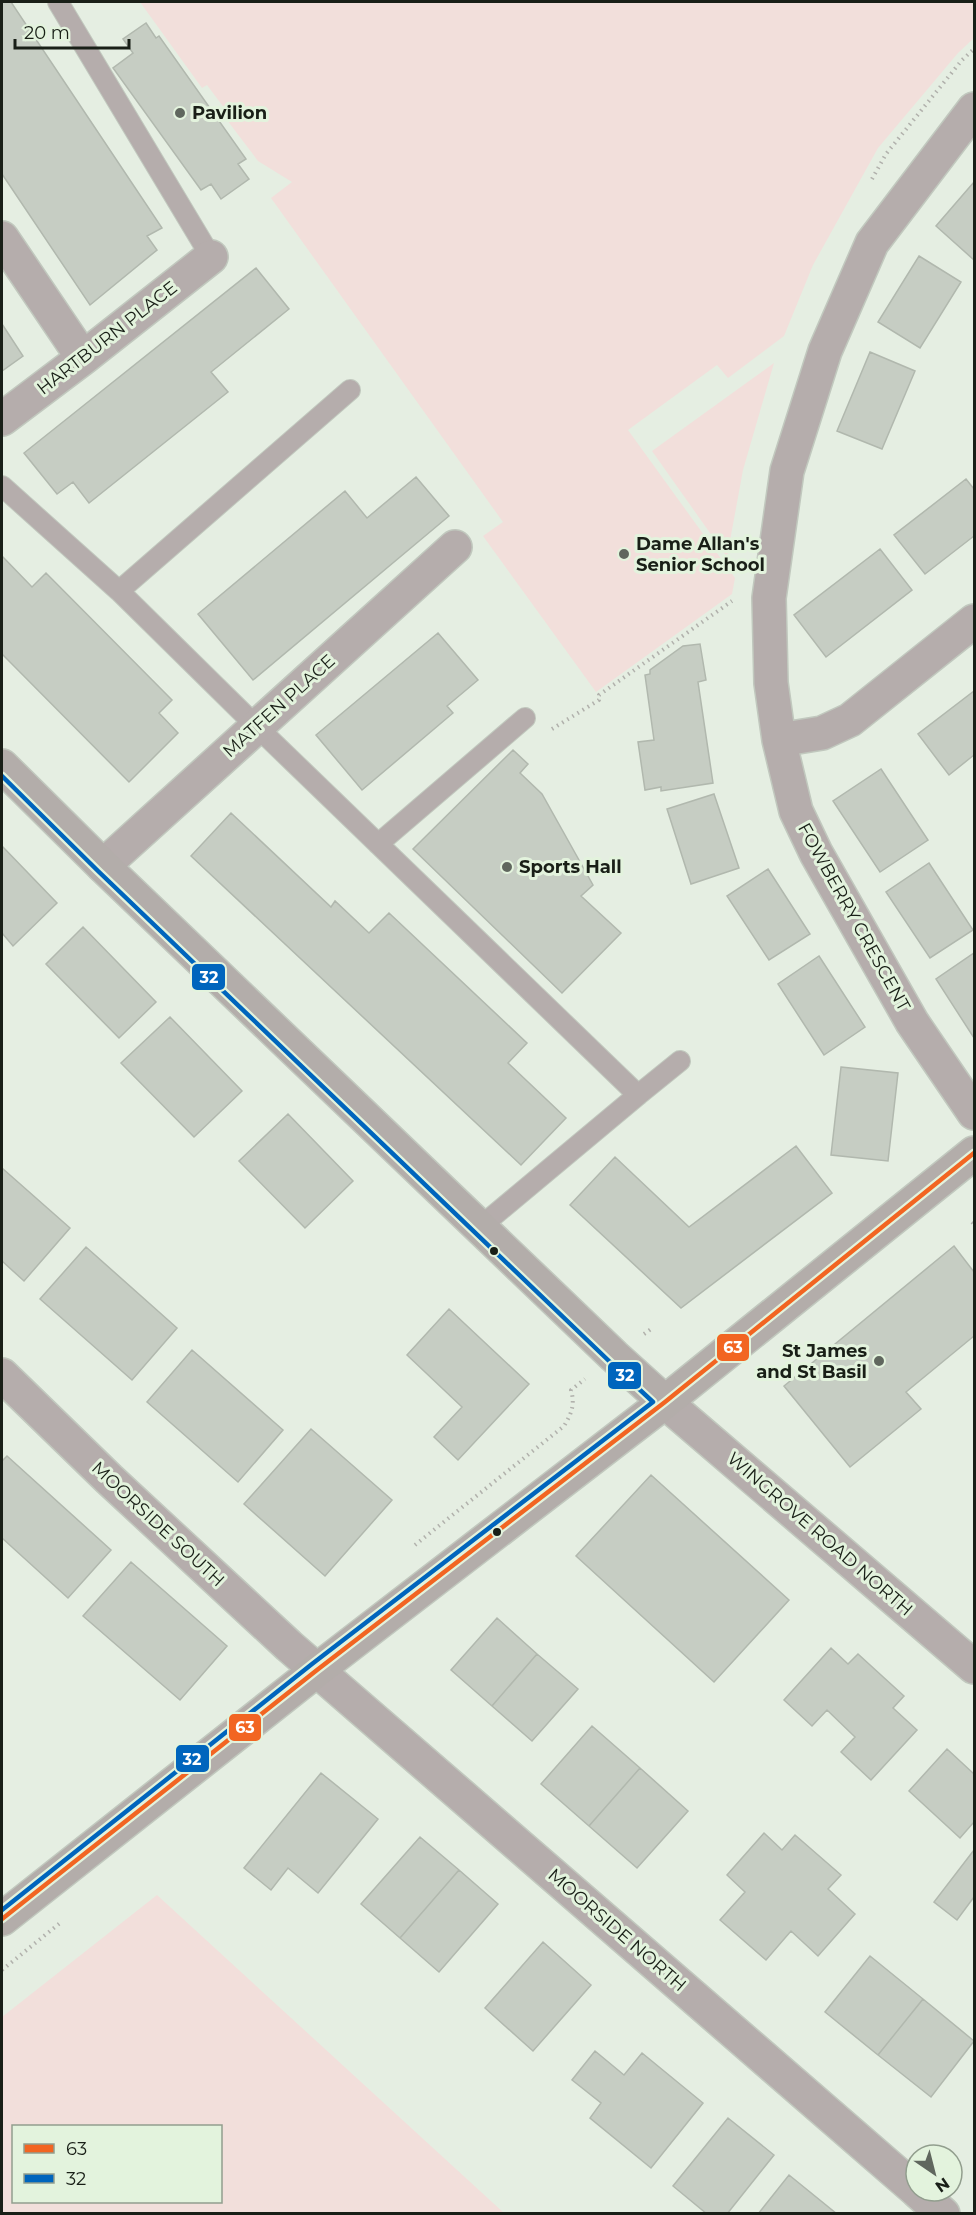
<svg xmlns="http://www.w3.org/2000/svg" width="976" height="2215" viewBox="0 0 976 2215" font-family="Montserrat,sans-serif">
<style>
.green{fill:#f2dfdb;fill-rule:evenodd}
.building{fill:#c6cdc3;stroke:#b1b8ae;stroke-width:1.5}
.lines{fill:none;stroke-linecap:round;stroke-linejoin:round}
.lane-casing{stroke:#c1c8be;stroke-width:22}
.street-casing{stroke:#c1c8be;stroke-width:36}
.secondary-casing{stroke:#c1c8be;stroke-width:36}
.path{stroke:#b1b1ac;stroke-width:4;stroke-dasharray:1.5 4.5;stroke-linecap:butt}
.lane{stroke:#b5adac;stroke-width:20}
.street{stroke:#b5adac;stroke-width:33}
.secondary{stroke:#b3adaa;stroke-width:33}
.bus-1-casing{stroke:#e3f3dd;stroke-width:9}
.bus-2-casing{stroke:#e3f3dd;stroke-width:9}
.bus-1{stroke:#f26522;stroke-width:4.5}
.bus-2{stroke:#0065bd;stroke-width:4.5}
.poi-dot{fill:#60675e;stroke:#e3f3dd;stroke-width:2}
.bus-dot{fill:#191f17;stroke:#e3f3dd;stroke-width:2}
.labels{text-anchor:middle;stroke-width:6;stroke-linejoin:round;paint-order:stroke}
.poi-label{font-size:18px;font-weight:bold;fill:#191f17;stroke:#e3f3dd;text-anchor:start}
.street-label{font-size:18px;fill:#191f17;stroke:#e3f3dd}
.line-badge{stroke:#e3f3dd;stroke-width:2}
.badge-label{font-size:16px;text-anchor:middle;font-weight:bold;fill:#fff}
</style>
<rect width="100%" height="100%" fill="#e5eee2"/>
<path class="green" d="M140 2H974V38L958 53 878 148 813 265 784 336 728 378 717 365 628 430 735 578 732 594 596 692 483 536 503 522 271 198 292 182 258 161 227 120 231 117 207 85 202 88Z
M774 363 743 470 727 557 652 451Z
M157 1895 504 2213H2V2017ZM220 2126V2202H14V2126Z"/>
<path class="building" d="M2 2H11L162 228 147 236 157 250 90 305 2 174Z
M146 23 156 38 159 36 246 159 238 164 249 179 221 199 211 184 201 190 113 68 133 53 123 39Z
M974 182V260L936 226Z
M919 256 961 282 920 348 878 322Z
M256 268 289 309 211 372 228 392 89 503 73 482 57 494 24 453Z
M2 324 23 356 2 371Z
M870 352 915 371 882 449 837 431Z
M416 477 449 516 253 680 198 614 345 491 367 518Z
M966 479 974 489V536L925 574 894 535Z
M880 549 912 590 826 657 794 615Z
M2 556 32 587 46 573 172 700 159 713 178 733 129 782 2 654Z
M438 633 478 680 447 706 453 713 362 790 316 735Z
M700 644 706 680 698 682 713 783 661 791V787L645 790 638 742 654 740 645 675 650 674V670L683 646Z
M974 691V755L949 775 918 734Z
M513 750 528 764 520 773 542 794 593 885 581 896 621 933 562 993 413 849Z
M881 769 928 840 880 872 833 801Z
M714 794 739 868 691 884 667 809Z
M231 813 331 907 335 901 369 933 389 913 527 1043 508 1063 566 1118 521 1165 191 856Z
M2 846 57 903 13 946 2 933Z
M929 863 973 930 930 958 886 892Z
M768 869 810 934 769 960 727 896Z
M83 927 156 1002 119 1038 46 964Z
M974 953V1038L936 979Z
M819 956 865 1027 824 1055 778 984Z
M170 1017 242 1091 194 1137 121 1063Z
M841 1067 898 1073 888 1161 831 1155Z
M288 1114 353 1181 305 1228 239 1161Z
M796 1146 832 1193 681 1308 570 1205 615 1157 689 1227Z
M2 1168 70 1228 24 1281 2 1261Z
M954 1246 974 1272V1336L906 1392 921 1409 850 1467 784 1386Z
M86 1247 177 1328 132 1380 40 1299Z
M449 1309 529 1384 458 1460 434 1437 462 1407 407 1355Z
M192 1350 283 1430 238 1482 147 1402Z
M311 1429 392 1500 325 1576 244 1504Z
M7 1456 111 1550 68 1598 2 1538V1461Z
M651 1475 789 1600 714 1682 576 1556Z
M131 1562 227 1646 180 1700 83 1616Z
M497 1618 537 1654 492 1706 451 1670Z
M831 1648 848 1664 858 1654 904 1696 893 1708 917 1730 871 1780 841 1752 855 1737 827 1710 812 1726 784 1700Z
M537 1654 578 1689 532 1741 492 1706Z
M592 1726 640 1768 589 1826 541 1784Z
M947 1749 974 1774V1822L960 1838 909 1791Z
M640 1768 688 1811 637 1868 589 1826Z
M321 1773 378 1819 318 1893 288 1868 271 1890 244 1868Z
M764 1833 782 1850 795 1835 841 1875 828 1889 855 1914 818 1956 791 1931 766 1960 720 1920 745 1892 727 1875Z
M420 1837 459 1870 400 1938 361 1904Z
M974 1850V1897L957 1920 934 1902Z
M459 1870 498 1904 439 1972 400 1938Z
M543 1942 591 1985 533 2051 485 2008Z
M870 1956 923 1999 878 2055 825 2012Z
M923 1999 974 2041 931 2097 878 2055Z
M595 2051 624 2075 642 2053 703 2103 651 2168 590 2118 601 2103 572 2080Z
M728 2118 774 2155 727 2214H707L673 2186Z
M789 2175 837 2214H758Z"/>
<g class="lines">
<g class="lane-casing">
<path id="lane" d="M58 2 211 257
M2 486 119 591 256 726 638 1095 480 1227
M119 591 350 390
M378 844 525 718
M638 1095 680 1061"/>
</g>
<g class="street-casing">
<path id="street" d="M974 109 872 243 825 351 787 471 769 598 771 683 779 740 796 811 816 853 912 1022 974 1113
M2 238 83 358
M2 419 83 358 211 257
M779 740 822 733 850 720 974 621
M103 866 455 547
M2 1375 109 1479 289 1646 916 2190
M665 1402 974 1667
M917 2191 943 2214"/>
</g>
<g class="secondary-casing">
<path id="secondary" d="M2 766 103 866 614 1356 665 1402
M2 1919 317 1670 665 1402 974 1153"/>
</g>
<path class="path" d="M872 179 886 154 962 60 974 49
M552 729 599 700V695L732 601
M972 1222 974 1224
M644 1334 651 1329
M415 1545 564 1426C572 1413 575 1404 571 1390L585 1379
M2 1970 60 1923"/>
<use href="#lane" class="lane"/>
<use href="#street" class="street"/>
<use href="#secondary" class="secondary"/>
<g class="bus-1-casing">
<path id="bus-1" d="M2 1919 317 1670 665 1402 974 1153"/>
</g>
<g class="bus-2-casing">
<path id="bus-2" d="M2 776 98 871 609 1361 653 1402 312 1664 2 1910"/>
</g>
<use href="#bus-1" class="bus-1"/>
<use href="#bus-2" class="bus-2"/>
</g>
<g class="poi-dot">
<circle cx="180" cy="113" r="6"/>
<circle cx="624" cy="554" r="6"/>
<circle cx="507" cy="867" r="6"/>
<circle cx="879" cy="1361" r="6"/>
</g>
<g class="bus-dot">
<circle cx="494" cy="1251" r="5"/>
<circle cx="497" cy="1532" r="5"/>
</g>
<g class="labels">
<g class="poi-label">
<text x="192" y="119">Pavilion</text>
<text x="636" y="550">Dame Allan's<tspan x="636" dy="21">Senior School</tspan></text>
<text x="519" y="873">Sports Hall</text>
<text x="867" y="1357" text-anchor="end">St James<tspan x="867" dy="21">and St Basil</tspan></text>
</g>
<g class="street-label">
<text transform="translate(107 338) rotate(-38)" y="6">HARTBURN PLACE</text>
<text transform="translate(279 706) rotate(-42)" y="6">MATFEN PLACE</text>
<text transform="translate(854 917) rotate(61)" y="6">FOWBERRY CRESCENT</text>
<text transform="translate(158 1524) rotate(43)" y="6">MOORSIDE SOUTH</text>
<text transform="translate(820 1534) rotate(41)" y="6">WINGROVE ROAD NORTH</text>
<text transform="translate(617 1930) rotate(41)" y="6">MOORSIDE NORTH</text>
</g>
</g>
<g class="line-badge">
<rect x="191" y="963" width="35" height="28" rx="6" fill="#0065bd"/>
<rect x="716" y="1333" width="34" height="29" rx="6" fill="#f26522"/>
<rect x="607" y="1361" width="35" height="29" rx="6" fill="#0065bd"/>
<rect x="228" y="1713" width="34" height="29" rx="6" fill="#f26522"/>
<rect x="175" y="1744" width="35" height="29" rx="6" fill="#0065bd"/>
</g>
<g class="badge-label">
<text x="209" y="983">32</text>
<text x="733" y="1353">63</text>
<text x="625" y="1381">32</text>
<text x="245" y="1733">63</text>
<text x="192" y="1765">32</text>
</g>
<rect width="976" height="2215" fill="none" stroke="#191f17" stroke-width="6"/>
<rect x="12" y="2125" width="210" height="78" fill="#e3f3dd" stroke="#929e8e" stroke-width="1.5"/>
<rect x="24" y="2144" width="30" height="9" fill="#f26522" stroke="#929e8e" stroke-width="1.5"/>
<text x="66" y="2155" font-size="18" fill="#191f17">63</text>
<rect x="24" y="2174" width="30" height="9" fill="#0065bd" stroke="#929e8e" stroke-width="1.5"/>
<text x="66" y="2185" font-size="18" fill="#191f17">32</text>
<g transform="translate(934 2173) rotate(145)"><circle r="28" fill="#e3f3dd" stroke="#929e8e" stroke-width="1.5"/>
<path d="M0-4.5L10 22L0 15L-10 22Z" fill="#60675e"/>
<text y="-9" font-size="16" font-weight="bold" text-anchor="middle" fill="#191f17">N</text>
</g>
<path d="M15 39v9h114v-9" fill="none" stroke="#191f17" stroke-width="3"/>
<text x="24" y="39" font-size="18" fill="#191f17" stroke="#e3f3dd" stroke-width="4.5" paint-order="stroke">20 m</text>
</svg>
